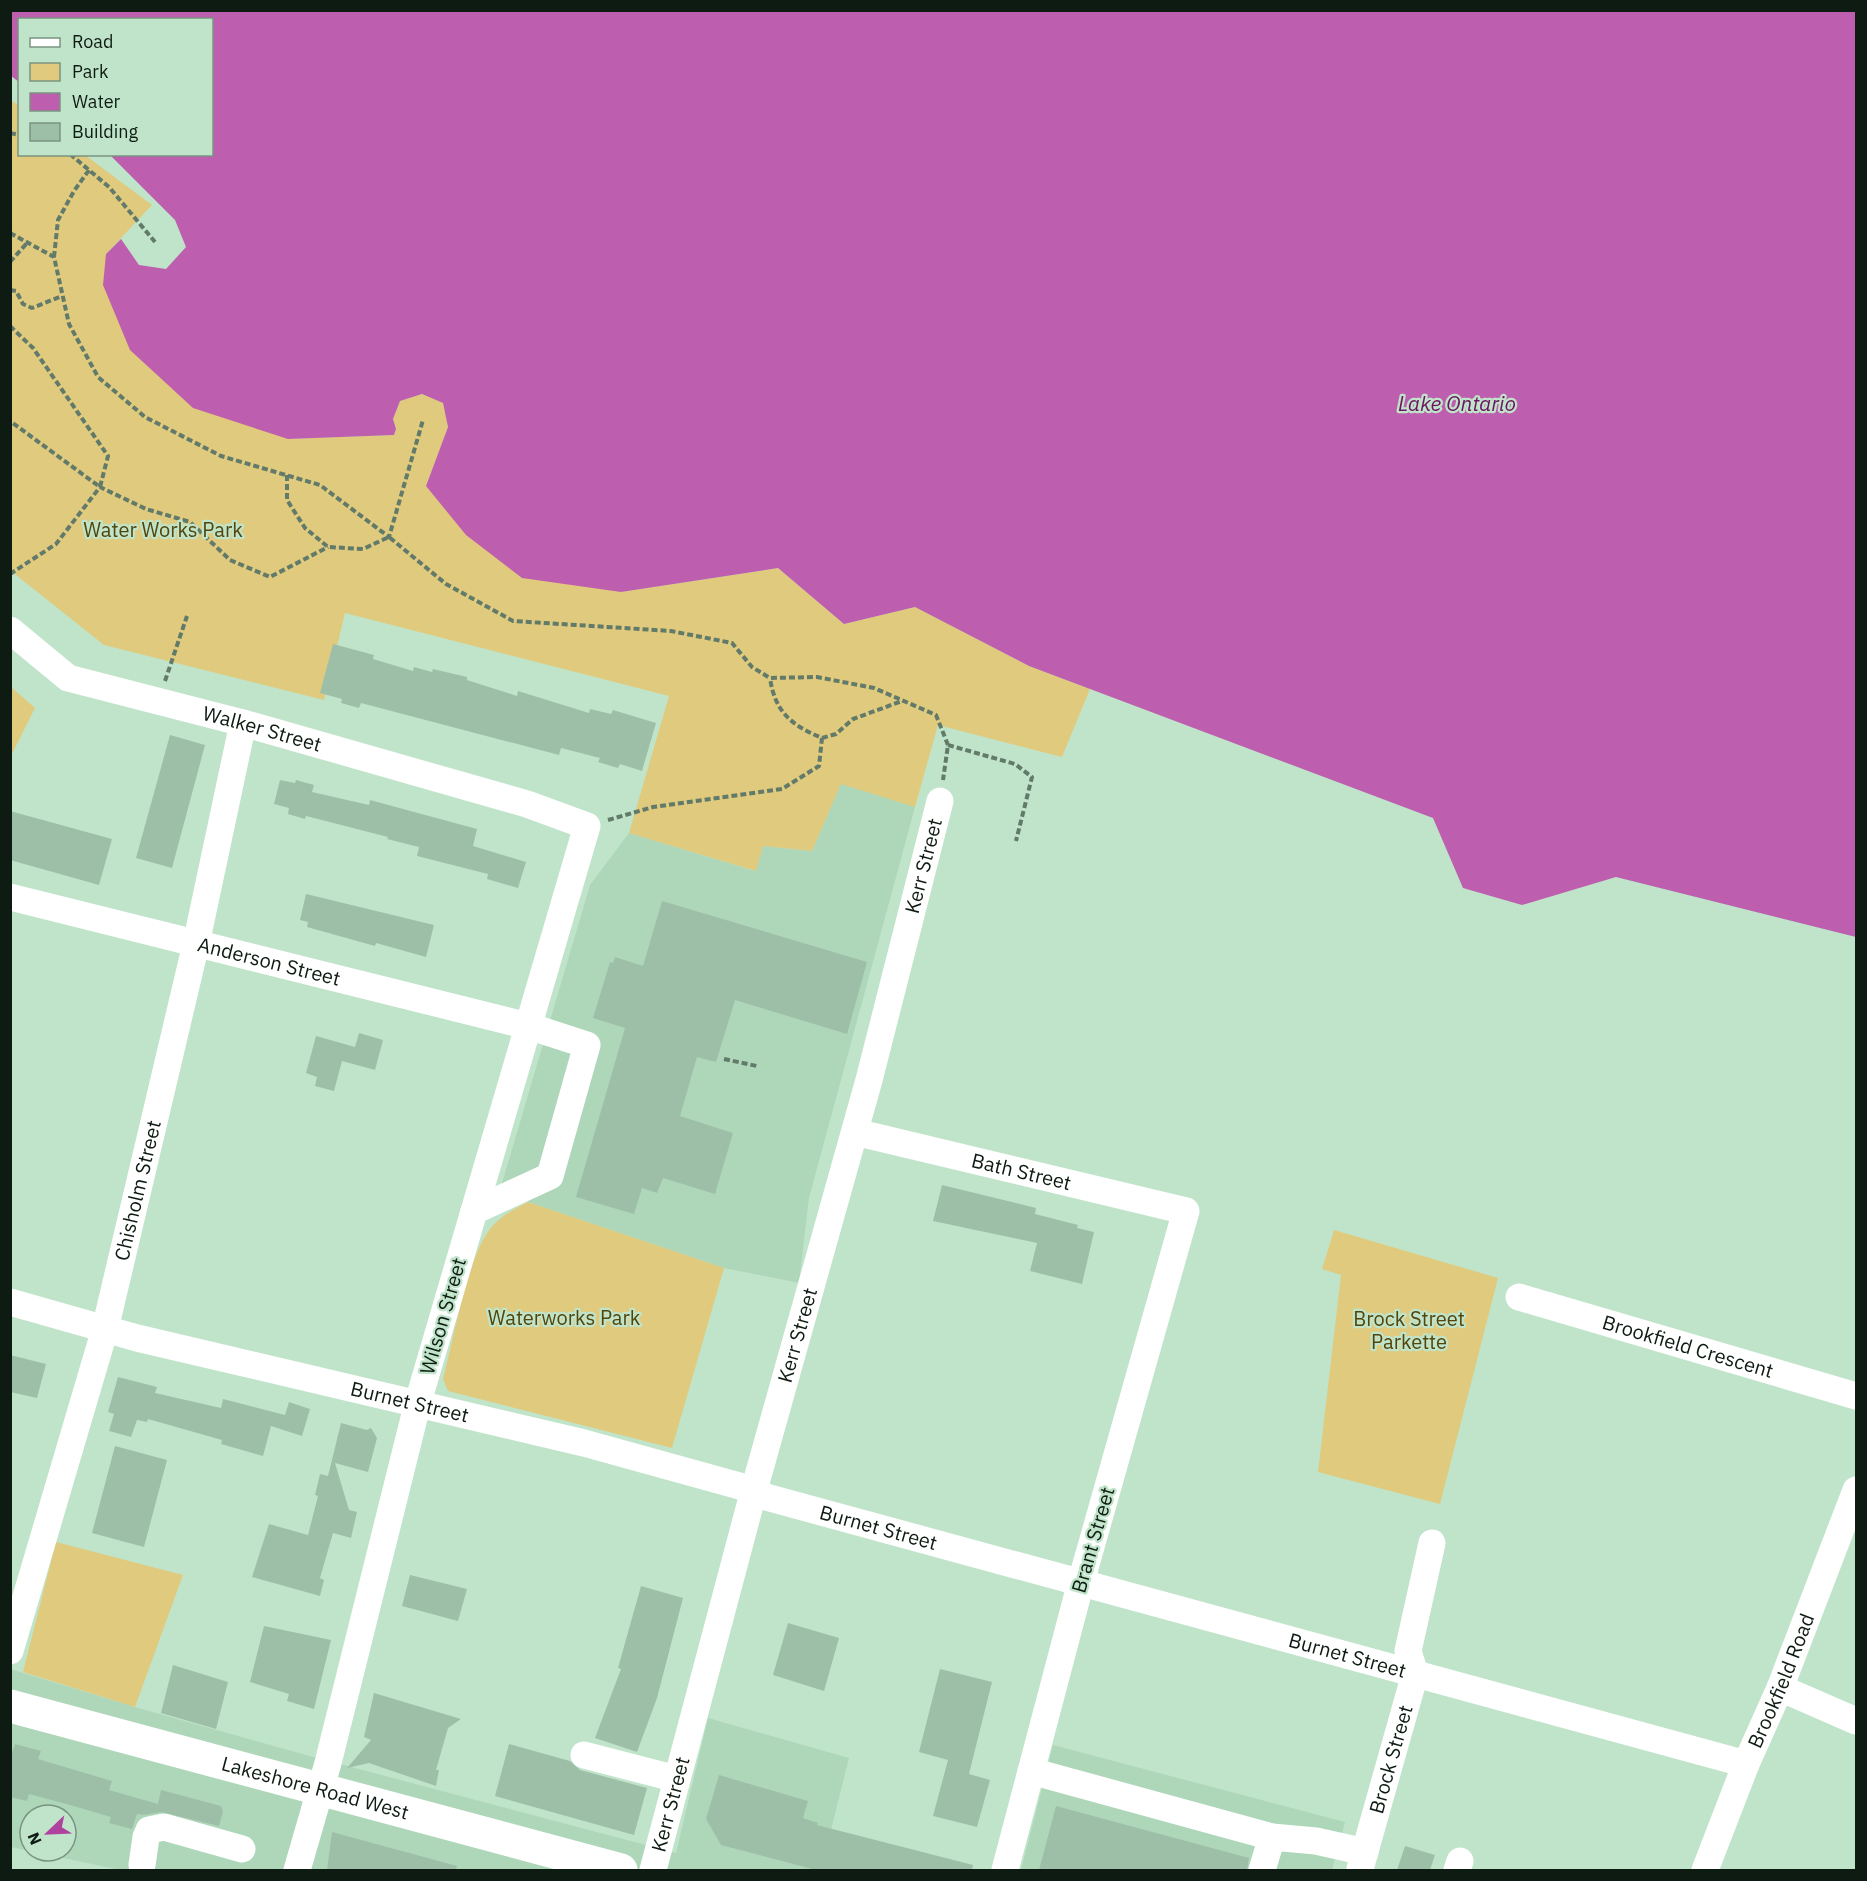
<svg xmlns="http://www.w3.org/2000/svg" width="1867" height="1881" viewBox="0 0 1867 1881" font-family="'IBM Plex Sans',sans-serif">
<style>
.built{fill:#aed7ba;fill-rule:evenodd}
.green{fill:#e0ca7d}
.water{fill:#be5eae}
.building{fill:#9dbfa7}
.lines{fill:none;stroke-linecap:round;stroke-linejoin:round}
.path{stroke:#627a69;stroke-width:4;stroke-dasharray:6 3;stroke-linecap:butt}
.minor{stroke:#fff;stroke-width:27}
.major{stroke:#fff;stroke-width:33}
.labels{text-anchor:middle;stroke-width:4.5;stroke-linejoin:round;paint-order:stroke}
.park-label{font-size:20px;fill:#53450a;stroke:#c0e4ca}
.street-label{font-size:20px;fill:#0e1b12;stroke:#c0e4ca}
.water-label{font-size:21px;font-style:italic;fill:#6d1362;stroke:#c0e4ca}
</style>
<rect width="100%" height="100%" fill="#c0e4ca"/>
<path class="built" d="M841 783 915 807 809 1198 799 1283 724 1268 528 1202 500 1190 590 885 629 833 755 871 763 846 812 851Z
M10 1669 135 1707 306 1755 676 1853 708 1718 849 1758 821 1870H120L11 1847ZM30 1815H66V1851H30Z
M1053 1745 1345 1822 1332 1870H1021Z"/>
<path class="green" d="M10 99 19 106 20 154 85 155 152 205 106 254 288 439 394 435 396 429 393 419 400 401 422 394 443 403 448 427 426 486 621 592 778 568 844 624 915 607 1029 666 1090 689 1062 757 938 725 915 807 841 784 812 851 763 846 756 871 629 833 669 696 345 613 324 700 104 645 11 571Z
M11 687 35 708 11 756Z
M528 1202 724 1268 672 1448 448 1391 443 1379C453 1342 468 1256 490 1229 500 1216 514 1209 528 1202Z
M1334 1230 1498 1278 1440 1504 1318 1472 1341 1275 1322 1269Z
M56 1542 183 1575 135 1707 23 1672Z"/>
<path class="water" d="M11 10 1856 11V937L1616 877 1522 905 1463 888 1433 818 1029 666 915 607 844 624 778 568 621 592 522 578 466 535 426 486 448 427 443 403 422 394 400 401 393 419 396 429 394 435 288 439 193 408 130 350 103 285 106 254 121 239 139 265 166 269 186 247 175 220 110 155 212 154V20H20L19 82 11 76Z"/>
<path class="building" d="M333 644 374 655 373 659 413 671 414 667 432 672 433 669 467 677V680L517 696 518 691 589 713 590 709 611 714 613 710 656 723 642 771 620 764 618 768 598 762 600 758 561 748 559 755 361 703 359 708 341 703 342 699 320 693Z
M170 735 205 745 172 868 136 858Z
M280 780 295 783 296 780 314 785 312 792 369 805 370 800 477 829 473 846 526 862 518 888 487 879 488 874 417 856 419 847 387 839 388 837 306 816 305 819 288 814 289 808 274 804Z
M10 811 112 839 99 885 10 860Z
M306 894 434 925 426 957 376 943 375 946 307 927 308 922 300 920Z
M662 901 867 962 847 1034 735 1000 716 1062 697 1057 680 1116 733 1133 715 1194 663 1178 657 1193 642 1188 634 1214 576 1197 625 1028 593 1018 610 962 613 963 615 957 643 966Z
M359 1033 383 1040 375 1070 342 1061 334 1091 315 1086 317 1077 306 1073 316 1036 355 1047Z
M942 1185 1036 1208 1035 1214 1078 1225 1077 1228 1094 1232 1082 1284 1030 1271 1037 1243 933 1221Z
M10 1355 46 1364 37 1398 10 1392Z
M118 1377 157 1387 155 1393 221 1408 223 1399 285 1415 289 1402 310 1409 302 1436 271 1426 263 1456 221 1444 222 1440 148 1419 147 1422 137 1420 131 1437 109 1431 114 1414 108 1412Z
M341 1423 367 1430 371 1428 377 1438 368 1472 335 1463 349 1510 357 1512 351 1538 333 1533 320 1578 324 1580 320 1596 252 1577 269 1524 308 1535 318 1496 315 1495 320 1474 328 1476Z
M115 1446 167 1460 144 1547 92 1533Z
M410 1575 467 1589 458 1621 402 1606Z
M641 1586 683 1598 657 1698 637 1752 595 1738 621 1669 618 1668Z
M788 1623 839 1638 824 1691 773 1675Z
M264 1626 331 1640 314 1709 287 1701 289 1694 250 1682Z
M173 1665 228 1682 216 1729 161 1713Z
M940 1669 992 1682 969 1774 990 1780 977 1827 933 1816 948 1760 919 1752Z
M374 1693 461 1719 448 1728 436 1770H439L436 1786 369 1763 347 1768 371 1740 364 1737Z
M15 1744 41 1751 38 1759 112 1781 109 1790 158 1804 161 1790 221 1806 223 1812 219 1826 161 1812 144 1815 137 1814 132 1829 109 1823 111 1817 70 1805 29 1794 27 1801 10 1797V1758Z
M509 1744 570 1761 580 1770 647 1788 634 1835 495 1796Z
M719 1775 808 1801 803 1818 818 1823 817 1825 973 1865 972 1870H816L721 1845 706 1819Z
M1056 1806 1249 1858 1247 1870H1039Z
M332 1832 457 1866 456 1870H327Z
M1405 1846 1435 1855 1430 1870H1397Z"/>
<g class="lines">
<path class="path" d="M10 133 20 135
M70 154 109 187 155 242
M10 233 54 257 69 324 98 377 145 417 221 456 320 485 389 537 423 420
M54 257 58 220 74 191 89 170
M10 262 27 243
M10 290 16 291 23 304 32 308 62 296
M10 326 33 348 108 456 100 487 10 421
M287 475V500L305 528 328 547 363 549 389 537 446 584 513 621 671 631 732 643 752 667 770 678 817 677 874 688 936 715 948 745 943 780
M10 574 56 544 100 487 146 509 190 522 230 560 270 577 328 547
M165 681 187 616
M822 738 836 734 853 719 902 701
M948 745 1015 764 1032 777 1016 841
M608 820 653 807 782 789 819 766 822 738C791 725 775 712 770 678
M724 1059 757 1066"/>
<g class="minor">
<path id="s1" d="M10 630 68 678 243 723 527 804 587 826 418 1402 328 1763 297 1870"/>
<path id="s2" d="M10 897 528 1026 587 1045 550 1176 474 1211"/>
<path id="s3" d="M855 1132 1186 1211 1081 1582 1005 1870"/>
<path id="s4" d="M1519 1297 1856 1396"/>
<path id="s5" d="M10 1302 137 1338 584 1443 754 1490 766 1497 1746 1764"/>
<path id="s6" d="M10 1651 105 1329 196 944 243 723"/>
<path d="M1780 1688 1856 1721"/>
<path d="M584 1755 677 1779"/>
<path d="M1031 1771 1272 1837 1316 1841 1365 1852"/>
<path d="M142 1865 146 1837 149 1830 164 1827 242 1849"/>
<path id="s7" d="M1360 1869 1415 1674 1408 1651 1432 1543"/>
<path id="s8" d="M653 1870 754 1490 869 1080 940 801"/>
<path d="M1262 1870 1272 1837"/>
<path d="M1457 1870 1460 1861"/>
<path id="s9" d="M1705 1870 1746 1764 1780 1688 1856 1490"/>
</g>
<path class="major" id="s10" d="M10 1706 621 1870"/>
</g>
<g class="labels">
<g class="park-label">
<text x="163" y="537">Water Works Park</text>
<text x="564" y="1325">Waterworks Park</text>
<text x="1409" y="1326">Brock Street<tspan x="1409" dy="23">Parkette</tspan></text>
</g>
<g class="street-label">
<text dy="7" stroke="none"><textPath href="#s1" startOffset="276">Walker Street</textPath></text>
<text dy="7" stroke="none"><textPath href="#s8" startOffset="1040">Kerr Street</textPath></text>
<text dy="7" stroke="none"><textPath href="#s2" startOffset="267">Anderson Street</textPath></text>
<text dy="7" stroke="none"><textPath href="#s3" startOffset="171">Bath Street</textPath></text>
<text dy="7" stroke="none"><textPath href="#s6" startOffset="478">Chisholm Street</textPath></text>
<text transform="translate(443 1316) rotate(-74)" y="7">Wilson Street</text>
<text dy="7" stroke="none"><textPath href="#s8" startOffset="554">Kerr Street</textPath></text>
<text dy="7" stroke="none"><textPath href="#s4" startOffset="176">Brookfield Crescent</textPath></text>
<text dy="7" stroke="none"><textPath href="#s5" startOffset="412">Burnet Street</textPath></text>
<text dy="7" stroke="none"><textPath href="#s5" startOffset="898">Burnet Street</textPath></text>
<text transform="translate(1093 1540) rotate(-74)" y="7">Brant Street</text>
<text dy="7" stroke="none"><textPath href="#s5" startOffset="1384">Burnet Street</textPath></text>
<text dy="7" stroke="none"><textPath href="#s9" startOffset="204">Brookfield Road</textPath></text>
<text dy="7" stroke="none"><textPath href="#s7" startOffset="114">Brock Street</textPath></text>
<text dy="7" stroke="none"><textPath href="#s10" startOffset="316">Lakeshore Road West</textPath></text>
<text dy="7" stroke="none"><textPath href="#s8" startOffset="68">Kerr Street</textPath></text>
</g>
<g class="water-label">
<text x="1457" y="411">Lake Ontario</text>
</g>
</g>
<rect width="1867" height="1881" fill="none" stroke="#0e1b12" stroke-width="24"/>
<rect x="18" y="18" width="195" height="138" fill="#c0e4ca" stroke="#799480" stroke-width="1.5"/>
<rect x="30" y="38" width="30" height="9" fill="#ffffff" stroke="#799480" stroke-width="1.5"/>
<text x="72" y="48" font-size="18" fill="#0e1b12">Road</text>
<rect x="30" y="63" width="30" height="18" fill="#e0ca7d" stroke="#799480" stroke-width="1.5"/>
<text x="72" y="78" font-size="18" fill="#0e1b12">Park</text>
<rect x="30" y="93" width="30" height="18" fill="#be5eae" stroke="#799480" stroke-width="1.5"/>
<text x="72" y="108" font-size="18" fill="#0e1b12">Water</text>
<rect x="30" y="123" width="30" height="18" fill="#9dbfa7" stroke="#799480" stroke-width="1.5"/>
<text x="72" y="138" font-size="18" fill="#0e1b12">Building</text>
<g transform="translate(48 1833) rotate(247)"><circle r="28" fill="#c0e4ca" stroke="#799480" stroke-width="1.5"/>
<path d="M0-4.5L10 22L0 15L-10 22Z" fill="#af419f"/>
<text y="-9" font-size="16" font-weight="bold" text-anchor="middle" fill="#0e1b12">N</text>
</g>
</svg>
